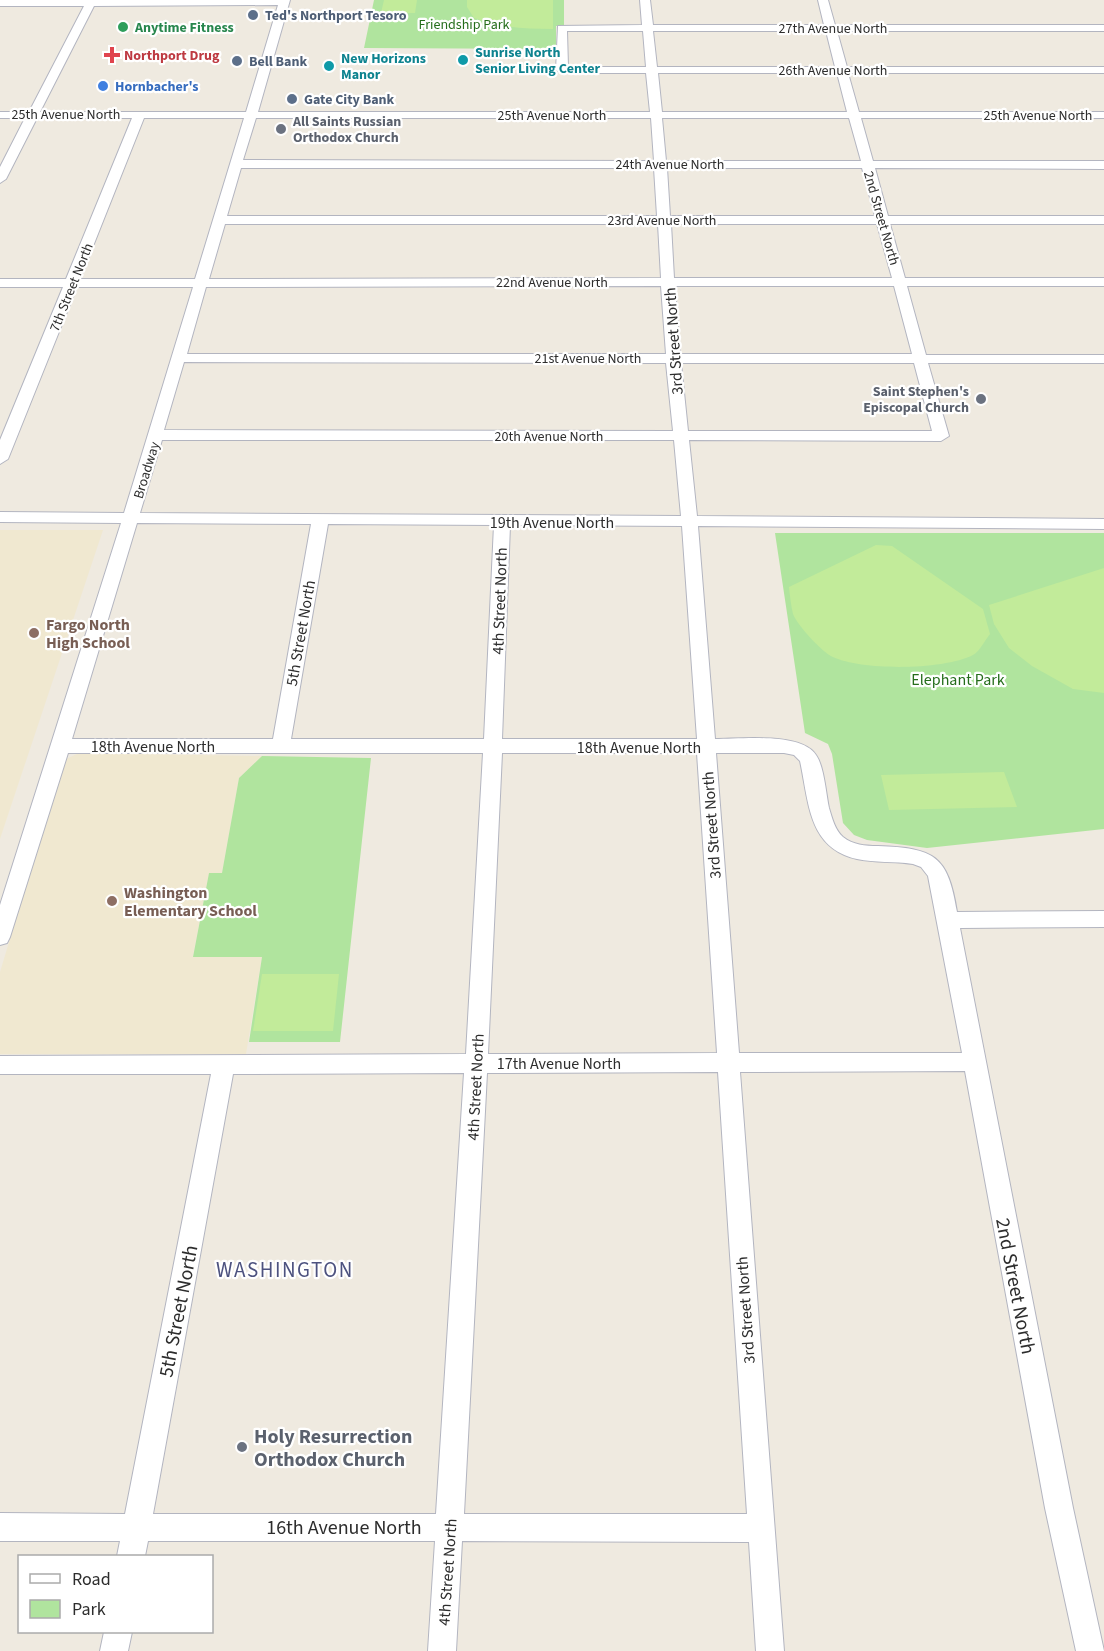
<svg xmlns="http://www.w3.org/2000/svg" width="1104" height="1651" viewBox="0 0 1104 1651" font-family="'Source Sans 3',sans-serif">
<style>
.education{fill:#f0e8d0}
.green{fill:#b0e49e}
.pitch{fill:#c2eb9a}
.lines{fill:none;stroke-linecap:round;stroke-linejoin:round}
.minor-casing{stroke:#b3b5c0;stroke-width:2}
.minor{fill:#fff;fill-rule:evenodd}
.service-dot{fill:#5c6f8a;stroke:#fff;stroke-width:2}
.leisure-dot{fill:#2e9e5b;stroke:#fff;stroke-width:2}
.health-dot{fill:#e0444e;stroke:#fff;stroke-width:2}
.culture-dot{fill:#0f9aa8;stroke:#fff;stroke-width:2}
.shop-dot{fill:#3f7fe0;stroke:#fff;stroke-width:2}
.worship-dot{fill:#6b7280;stroke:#fff;stroke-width:2}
.education-dot{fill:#8d6e63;stroke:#fff;stroke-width:2}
.labels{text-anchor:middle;stroke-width:4.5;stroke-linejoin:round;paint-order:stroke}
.far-service-label{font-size:14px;font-weight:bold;fill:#4e5e75;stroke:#fff;text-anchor:start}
.far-park-label{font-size:14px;fill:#256d1b;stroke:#fff}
.far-leisure-label{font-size:14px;font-weight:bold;fill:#27864d;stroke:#fff;text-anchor:start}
.far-street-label{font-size:14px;fill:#2d2d2d;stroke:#fff}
.far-culture-label{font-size:14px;font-weight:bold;fill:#0d838f;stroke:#fff;text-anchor:start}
.far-health-label{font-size:14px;font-weight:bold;fill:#be3a42;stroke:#fff;text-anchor:start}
.far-shop-label{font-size:14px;font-weight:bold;fill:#366cbe;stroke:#fff;text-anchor:start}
.far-worship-label{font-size:14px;font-weight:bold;fill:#5b616d;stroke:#fff;text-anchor:start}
.street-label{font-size:16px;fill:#2d2d2d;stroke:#fff}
.education-label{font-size:16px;font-weight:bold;fill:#785e54;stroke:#fff;text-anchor:start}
.park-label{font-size:16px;fill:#256d1b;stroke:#fff}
.near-street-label{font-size:20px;fill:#2d2d2d;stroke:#fff}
.near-worship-label{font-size:20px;font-weight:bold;fill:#5b616d;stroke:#fff;text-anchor:start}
.near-neighbourhood-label{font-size:21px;letter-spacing:1.5px;fill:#4d527f;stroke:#fff}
</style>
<rect width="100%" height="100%" fill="#efeae0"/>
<path class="education" d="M0 530H103L0 839Z
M79 753 262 756 239 778 222 873H209L193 956 262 957 246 1054H0V972L64 760Z"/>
<path class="green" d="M374 0H564V26H556V49L364 48Z
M775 533H1104V829L927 848 867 840 854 835 843 823 832 754 828 744 805 733Z
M262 756 371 758 340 1042H249L262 957H193L209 873H222L239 778Z"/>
<path class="pitch" d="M384 0H417L415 13H381Z
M467 0H553V29C525 29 501 28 474 18L467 7Z
M876 545 892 546 983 609 990 634C985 640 980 651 973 655 944 670 863 671 833 657 823 653 797 625 793 614 791 606 790 596 789 587Z
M1104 568V693L1073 689 1032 666 1009 648 994 624 989 605Z
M1004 772 1017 807 889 810 881 775Z
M262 974H339L333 1031H253Z"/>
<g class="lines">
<g class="minor-casing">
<path id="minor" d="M0 0H290L258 112H650L646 73H562L556 70 558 26 642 25 640 0H650L653 25H824L818 0H828L835 25H1104V31H837L847 67H1104V73H848L859 112H1104V118H861L873 161H1104V169L875 168 888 216H1104V224H890L905 278H1104V286H907L926 355H1104V363H928L949 436 941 441 689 440 697 516 1104 519V529L698 526 715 739C741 739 801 732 816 755 824 766 826 794 829 808 832 818 835 830 843 837 853 845 865 846 878 846 934 848 948 855 957 912L1104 911V927L960 928 1073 1508 1104 1651H1076L1045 1508 965 1071 740 1072 784 1651H756L749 1542 462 1541 456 1651H428L435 1541H148L145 1556H117L120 1541H0V1513L125 1514 211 1074H0V1056L466 1054 483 753H68L10 937 7 943 0 945V905L121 523 0 522V512L124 513 193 287H77L8 459 0 464V440L63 287H0V279H66L132 118H37L6 179 0 183V167L25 118H0V112H29L84 6H0ZM278 5 246 112H40L94 6ZM567 31H643L646 67H568ZM653 31H826L835 67H657ZM658 73H837L847 112H662ZM144 118H244L195 279H80ZM256 118H651L654 161 243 160ZM662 118H849L861 161H666ZM241 168H654L657 216H227ZM667 168H862L875 216H670ZM225 224H658L661 278 209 279ZM671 224H877L892 278H674ZM661 286 666 354H187L206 287ZM675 286H894L912 354H680ZM184 362 666 363 673 431 164 430ZM681 363H914L932 431H688ZM162 440H674L681 516 140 513ZM137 523 311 524 273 739H72ZM328 524 494 525 484 739H291ZM510 525 682 526 697 739H502ZM502 753H697L717 1053 488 1054ZM716 753H784L794 755 800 761C809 802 808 848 857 859 875 863 894 861 913 864L921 867 928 876 962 1053H739ZM718 1072 747 1514H464L487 1073ZM464 1073 436 1514H153L233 1074Z
M104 1632H132L128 1651H100Z"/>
</g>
<use href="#minor" class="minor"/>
</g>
<g class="service-dot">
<circle cx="253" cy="15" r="6"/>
<circle cx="237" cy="61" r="6"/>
<circle cx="292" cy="99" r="6"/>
</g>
<circle class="leisure-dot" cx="123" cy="27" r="6"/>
<path class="health-dot" d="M109 46h6v6h6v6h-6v6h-6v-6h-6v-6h6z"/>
<g class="culture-dot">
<circle cx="463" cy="60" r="6"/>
<circle cx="329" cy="66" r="6"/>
</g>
<circle class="shop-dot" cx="103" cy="86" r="6"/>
<g class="worship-dot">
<circle cx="281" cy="129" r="6"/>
<circle cx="981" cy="399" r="6"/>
<circle cx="242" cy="1447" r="6"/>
</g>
<g class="education-dot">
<circle cx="34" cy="633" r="6"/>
<circle cx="112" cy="901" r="6"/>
</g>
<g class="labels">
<g class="far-service-label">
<text x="265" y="20">Ted's Northport Tesoro</text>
<text x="249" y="66">Bell Bank</text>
<text x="304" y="104">Gate City Bank</text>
</g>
<g class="far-park-label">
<text x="464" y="29">Friendship Park</text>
</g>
<g class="far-leisure-label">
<text x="135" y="32">Anytime Fitness</text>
</g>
<g class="far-street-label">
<text x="833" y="33">27th Avenue North</text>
<text x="833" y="75">26th Avenue North</text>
<text x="66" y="119">25th Avenue North</text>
<text x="552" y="120">25th Avenue North</text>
<text x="1038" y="120">25th Avenue North</text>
<text x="670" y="169">24th Avenue North</text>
<text transform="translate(882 218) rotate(74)" y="5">2nd Street North</text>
<text x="662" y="225">23rd Avenue North</text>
<text x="552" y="287">22nd Avenue North</text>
<text transform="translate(71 287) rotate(-68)" y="5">7th Street North</text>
<text x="588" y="363">21st Avenue North</text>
<text x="549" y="441">20th Avenue North</text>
<text transform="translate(146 470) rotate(-73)" y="5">Broadway</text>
</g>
<g class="far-culture-label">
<text x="475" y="57">Sunrise North<tspan x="475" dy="16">Senior Living Center</tspan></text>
<text x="341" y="63">New Horizons<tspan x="341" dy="16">Manor</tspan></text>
</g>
<g class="far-health-label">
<text x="124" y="60">Northport Drug</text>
</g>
<g class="far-shop-label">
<text x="115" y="91">Hornbacher's</text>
</g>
<g class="far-worship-label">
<text x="293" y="126">All Saints Russian<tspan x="293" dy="16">Orthodox Church</tspan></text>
<text x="969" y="396" text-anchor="end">Saint Stephen's<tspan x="969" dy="16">Episcopal Church</tspan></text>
</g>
<g class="street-label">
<text transform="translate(673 341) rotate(-94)" y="6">3rd Street North</text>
<text x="552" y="528">19th Avenue North</text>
<text transform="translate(499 601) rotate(-88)" y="6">4th Street North</text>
<text transform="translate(300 633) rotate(-80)" y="6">5th Street North</text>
<text x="153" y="752">18th Avenue North</text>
<text x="639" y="753">18th Avenue North</text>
<text transform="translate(711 825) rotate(-94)" y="6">3rd Street North</text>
<text x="559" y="1069">17th Avenue North</text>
<text transform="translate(475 1087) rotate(-87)" y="6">4th Street North</text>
<text transform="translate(745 1310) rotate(-94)" y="6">3rd Street North</text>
<text transform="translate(447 1572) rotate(-86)" y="6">4th Street North</text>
</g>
<g class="education-label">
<text x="46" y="630">Fargo North<tspan x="46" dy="18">High School</tspan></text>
<text x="124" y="898">Washington<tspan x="124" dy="18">Elementary School</tspan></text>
</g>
<g class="park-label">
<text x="958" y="685">Elephant Park</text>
</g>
<g class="near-street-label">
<text transform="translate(1016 1286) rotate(79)" y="7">2nd Street North</text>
<text transform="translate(178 1311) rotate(-79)" y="7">5th Street North</text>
<text x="344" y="1534">16th Avenue North</text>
</g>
<g class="near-worship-label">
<text x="254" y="1443">Holy Resurrection<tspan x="254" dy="23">Orthodox Church</tspan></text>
</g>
<g class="near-neighbourhood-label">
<text x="285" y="1277">WASHINGTON</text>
</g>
</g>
<rect x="18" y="1555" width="195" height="78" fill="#ffffff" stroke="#ababab" stroke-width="1.5"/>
<rect x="30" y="1574" width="30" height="9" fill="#ffffff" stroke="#ababab" stroke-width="1.5"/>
<text x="72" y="1585" font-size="18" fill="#2d2d2d">Road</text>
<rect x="30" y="1600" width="30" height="18" fill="#b0e49e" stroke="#ababab" stroke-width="1.5"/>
<text x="72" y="1615" font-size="18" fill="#2d2d2d">Park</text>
</svg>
